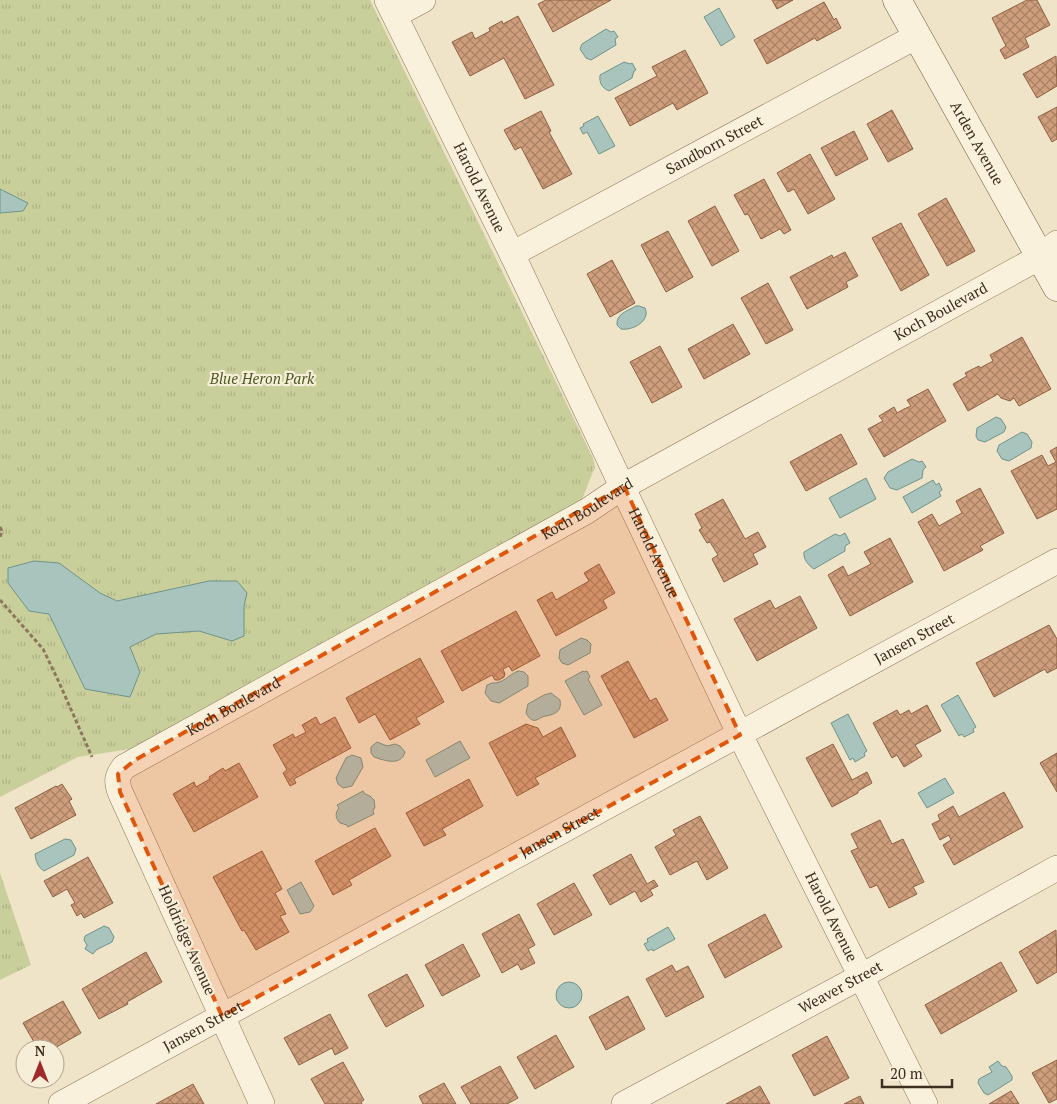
<svg xmlns="http://www.w3.org/2000/svg" width="1057" height="1104" viewBox="0 0 1057 1104" font-family="'PT Serif',serif">
<style>
.park{fill:url(#park-tufts)}
.water{fill:#a9c4bc;stroke:#6f938a}
.building{fill:url(#building-cross-hatch);stroke:#8d5f41}
.lines{fill:none;stroke-linecap:round;stroke-linejoin:round}
.street-casing{stroke:#8d765c;stroke-width:26}
.secondary-casing{stroke:#6f573f;stroke-width:29}
.path{stroke:#8d765c;stroke-width:3;stroke-dasharray:4 2.5;stroke-linecap:butt}
.street{stroke:#faf1dc;stroke-width:25}
.secondary{stroke:#faf1dc;stroke-width:28}
.marked{fill:#df570d;fill-opacity:0.2;stroke:#df570d;stroke-width:4;stroke-dasharray:10 6;stroke-linejoin:round}
.labels{text-anchor:middle;stroke-width:4.5;stroke-linejoin:round;paint-order:stroke}
.street-label{font-size:15px;fill:#3d2e20;stroke:#f7eed8}
.park-label{font-size:15px;font-style:italic;fill:#4d5a26;stroke:#f7eed8}
</style>
<defs>
<pattern id="park-tufts" width="24" height="20" patternUnits="userSpaceOnUse" patternTransform="scale(1.25)"><rect width="24" height="20" fill="#c9cf9b"/><path d="M3 7l-1-3M5 7V3M7 7l1-3M15 17l-1-3M17 17v-4M19 17l1-3" fill="none" stroke="#aeb285"/></pattern>
<pattern id="building-cross-hatch" width="8" height="8" patternUnits="userSpaceOnUse" patternTransform="scale(1.25)"><rect width="8" height="8" fill="#cf9f7d"/><path d="M0 0l8 8M0 8l8-8" fill="none" stroke="#a98266"/></pattern>
</defs>
<rect width="100%" height="100%" fill="#f0e4c8"/>
<path class="park" d="M0 0H370L593 458 595 467 579 507 130 749 78 757 0 797Z
M0 873 31 965 0 980Z"/>
<path class="water" d="M719 8 735 37 721 46 704 17Z
M606 29 611 32 614 31 618 37 615 39 616 45 591 60 586 58 580 49 582 44Z
M624 62 630 64 632 63 636 70 634 71 632 78 609 91C602 88 599 83 600 75Z
M598 116 615 146 599 154 587 132 583 134 580 128 584 126 583 124Z
M0 189 28 203 23 211 0 213Z
M636 306H639L645 308C651 321 632 331 621 329L617 325C616 314 627 311 636 306Z
M996 417 1001 419 1006 427 1004 432 985 442 978 440 976 436 977 428Z
M1022 432 1027 434 1032 442 1031 448 1009 461 1002 459 997 451 999 445Z
M912 459 919 462 922 461 926 467 923 470 922 478 897 490 890 488 884 478 888 472Z
M866 478 876 499 840 518 829 498Z
M933 480 936 485 939 483 942 490 939 492 941 496 912 513 903 497Z
M845 533 850 543 845 546V551L814 569C808 565 803 559 804 552L835 534 840 536Z
M34 561 59 563 100 593 117 601 209 581H237L247 593 244 606V636L232 641 199 631 156 634 130 647 140 672 130 697 85 689 49 614 29 611 8 583V568Z
M581 638 587 640 591 644 590 653 568 665 562 663 559 658 560 650Z
M518 671 524 672 528 676V686L499 703 491 701 485 693 487 685 492 683C503 684 508 675 518 671Z
M583 671 584 672 587 671 590 677 588 679 602 705 584 715 565 681Z
M551 693 560 700C562 711 556 714 546 716 538 717 534 727 526 713L528 704 544 695Z
M958 695 976 727 973 729 974 732 964 737 962 734 959 736 941 705Z
M848 714 867 751 864 753 865 756 855 762 853 758 850 760 831 723Z
M460 741 470 758 435 777 426 760Z
M377 742 387 746 395 744 400 746 405 752C401 767 383 760 374 757L371 753V747Z
M352 755 361 758 363 767 352 786 343 788 338 784 336 778 346 758Z
M945 778 954 793 927 808 918 793Z
M363 791 365 794 370 796 374 800 375 807 373 811 374 814 348 827 347 825 340 823C335 818 335 813 339 808L337 805Z
M65 839 71 840 76 849 74 855 44 871C38 867 36 862 35 854Z
M301 882 314 906 310 912 300 914 287 890Z
M104 926 109 928 114 937 112 942 96 950 93 954 85 949 87 945 84 940 85 936Z
M668 927 675 939 653 951 652 949 648 951 644 944 648 942 647 939Z
M556 995a13 13 0 1 1 26 0a13 13 0 1 1-26 0Z
M998 1061 1002 1066 1006 1067 1012 1076V1080L988 1095 984 1093 978 1083 979 1079 992 1072 989 1067Z"/>
<path class="building" d="M546 0H611L553 32 538 4Z
M772 0H793L777 9Z
M1027 0H1037L1050 25 1025 38 1029 47 1005 59 1000 50 1006 46 992 18Z
M824 2 834 20 836 18 841 28 817 41 815 38 767 64 754 40Z
M518 16 554 85 525 99 504 58 470 76 452 42 472 32 475 39 490 31 489 28 502 21 503 24Z
M685 50 708 93 677 110 673 103 630 126 615 98 657 76 652 67Z
M1056 56 1057 86 1037 98 1023 74Z
M1057 107V139L1052 142 1038 117Z
M892 110 913 149 888 162 867 124Z
M541 111 551 131 549 132 572 174 543 189 521 147 515 150 504 130Z
M854 131 868 159 836 176 821 148Z
M810 154 835 199 808 214 794 189 788 192 777 173Z
M764 179 791 230 784 234 780 229 761 239 748 214 745 215 734 195Z
M946 198 975 251 947 266 918 214Z
M715 206 739 251 712 266 688 221Z
M901 223 929 275 901 291 872 238Z
M668 231 693 277 666 292 641 245Z
M845 252 858 276 846 282 848 287 807 309 790 277 832 255 833 258Z
M612 260 635 303 610 317 587 274Z
M768 283 793 330 766 344 741 298Z
M733 324 750 354 704 379 688 349Z
M1022 337 1051 389 1019 406 1014 398 1010 401 1001 398 998 394 968 411 953 384 967 376 965 373 979 366 980 368 993 361 990 355Z
M660 346 682 387 652 403 630 362Z
M928 389 946 421 884 457 868 429 883 421 879 416 894 407 897 413 904 409 911 406 907 400Z
M841 434 857 464 806 491 790 462Z
M1057 447V509L1037 519 1011 471 1042 455 1048 466 1056 462 1050 451Z
M980 488 1004 533 980 546 983 550 944 571 918 522 932 514 939 526 962 513 956 501Z
M723 499 745 539 758 532 766 547 753 554 758 564 724 582 712 559 718 555 710 542 707 543 699 530 702 528 695 514Z
M890 538 913 582 850 616 828 575 843 566 848 576 871 564 864 552Z
M599 564 615 593 603 600 607 608 556 636 537 600 552 592 556 600 589 581 584 573Z
M800 596 817 628 757 661 734 619 770 600 775 609Z
M516 611 540 656 512 671 509 666 503 669 505 674 504 677 499 680H495L492 675 462 691 441 651Z
M1049 625 1057 639V668L1047 673 1045 669 994 697 976 663Z
M420 658 444 702 416 718 420 724 390 740 375 714 359 723 346 698Z
M628 661 650 701 656 698 668 720 634 738 601 676Z
M927 705 941 731 915 745 922 756 904 767 897 755 892 758 873 723 897 710 900 715 909 710 911 714Z
M316 717 320 725 335 717 351 748 294 779 296 783 290 786 283 773 287 770 273 745 293 734 295 738 306 732 302 725Z
M526 724 538 728 543 737 561 727 576 756 535 778 539 784 517 796 489 743Z
M833 744 852 780 867 772 872 783 858 791V793L832 807 806 758Z
M1057 753V792L1040 763Z
M239 763 258 797 194 832 173 794 194 782 196 787 210 779 209 777 223 768 225 771Z
M469 779 483 806 442 829 446 835 424 846 406 813Z
M62 784 72 799 69 801 76 815 31 839 15 808 56 786 57 787Z
M1004 792 1023 827 954 865 943 845 951 840 949 835 940 840 932 824 940 820 938 815 953 806 959 817Z
M700 816 728 868 707 880 697 861 670 875 655 847 676 835 673 830Z
M880 820 892 844 903 839 924 882 913 887 917 894 889 908 877 885 870 888 851 851 858 848 851 834Z
M375 828 391 856 349 880 352 885 333 895 315 861Z
M262 851 282 889 275 893 286 914 280 916 289 932 256 950 244 930 242 931 213 877Z
M631 854 647 884 654 880 658 886 650 890 653 895 641 902 635 891 610 905 593 875Z
M88 857 113 903 84 918 81 913 77 916 71 905 75 903 67 889 53 897 44 881Z
M574 883 592 915 554 935 537 904Z
M519 914 535 945 528 949 535 963 521 970 518 964 502 973 482 934Z
M765 914 782 947 725 978 708 945Z
M1056 930 1057 972 1037 984 1019 952Z
M463 944 480 976 442 996 425 965Z
M146 952 162 982 127 1002 128 1004 99 1019 82 989Z
M1001 962 1017 991 941 1034 925 1005Z
M672 965 676 972 688 966 704 997 666 1017 646 979Z
M407 974 424 1006 386 1027 368 995Z
M628 996 645 1029 606 1050 589 1017Z
M63 1001 81 1033 53 1049H38L23 1023Z
M330 1014 348 1048 335 1055 332 1048 299 1065 284 1038Z
M556 1035 574 1067 535 1089 517 1057Z
M827 1036 849 1078 814 1096 792 1055Z
M1057 1060V1099L1049 1103 1032 1073Z
M343 1062 364 1100 361 1102 362 1104H325L311 1079Z
M500 1066 518 1098 507 1104H471L461 1087Z
M444 1083 456 1104H423L419 1096Z
M193 1084 204 1104H156Z
M760 1086 770 1104H726Z
M1011 1091 1019 1104H989Z
M860 1096 864 1104H844Z"/>
<g class="lines">
<g class="street-casing">
<g id="street">
<path id="s1" d="M387 0 512 254 740 735 925 1104"/>
<path d="M395 15 423 0"/>
<path id="s2" d="M512 254 917 36"/>
<path id="s3" d="M61 1104 1057 561"/>
<path id="s4" d="M262 1104 120 792C116 781 117 776 124 767L587 511 624 486 1040 257 1057 243"/>
<path id="s5" d="M624 1104 860 977 1057 868"/>
</g>
</g>
<g class="secondary-casing">
<g id="secondary">
<path id="s6" d="M897 0 1057 287"/>
</g>
</g>
<path class="path" d="M0 527 2 531 0 537
M0 600 43 649 58 680 92 757"/>
<use href="#street" class="street"/>
<use href="#secondary" class="secondary"/>
</g>
<path class="marked" d="M624 486 740 735 222 1016 120 792 118 774 135 760Z"/>
<g class="labels">
<g class="street-label">
<text dy="5" stroke="none"><textPath href="#s6" startOffset="164">Arden Avenue</textPath></text>
<text dy="5" stroke="none"><textPath href="#s2" startOffset="230">Sandborn Street</textPath></text>
<text dy="5" stroke="none"><textPath href="#s1" startOffset="209">Harold Avenue</textPath></text>
<text dy="5" stroke="none"><textPath href="#s4" startOffset="1305">Koch Boulevard</textPath></text>
<text dy="5" stroke="none"><textPath href="#s4" startOffset="900">Koch Boulevard</textPath></text>
<text dy="5" stroke="none"><textPath href="#s1" startOffset="614">Harold Avenue</textPath></text>
<text dy="5" stroke="none"><textPath href="#s3" startOffset="972">Jansen Street</textPath></text>
<text dy="5" stroke="none"><textPath href="#s4" startOffset="495">Koch Boulevard</textPath></text>
<text dy="5" stroke="none"><textPath href="#s3" startOffset="568">Jansen Street</textPath></text>
<text dy="5" stroke="none"><textPath href="#s1" startOffset="1019">Harold Avenue</textPath></text>
<text transform="translate(187 940) rotate(66)" y="5">Holdridge Avenue</text>
<text dy="5" stroke="none"><textPath href="#s5" startOffset="246">Weaver Street</textPath></text>
<text dy="5" stroke="none"><textPath href="#s3" startOffset="162">Jansen Street</textPath></text>
</g>
<g class="park-label">
<text x="262" y="384">Blue Heron Park</text>
</g>
</g>
<g transform="translate(40 1064)"><circle r="24" fill="#f7eed8" stroke="#ada18e"/>
<path d="M0-4L9 19L0 12L-9 19Z" fill="#9e2a2b"/>
<text y="-8" font-size="14" font-weight="bold" text-anchor="middle" fill="#3d2e20">N</text>
</g>
<path d="M882 1079v8h70v-8" fill="none" stroke="#3d2e20" stroke-width="2.5"/>
<text x="890" y="1079" font-size="15" fill="#3d2e20" stroke="#f7eed8" stroke-width="4" paint-order="stroke">20 m</text>
</svg>
